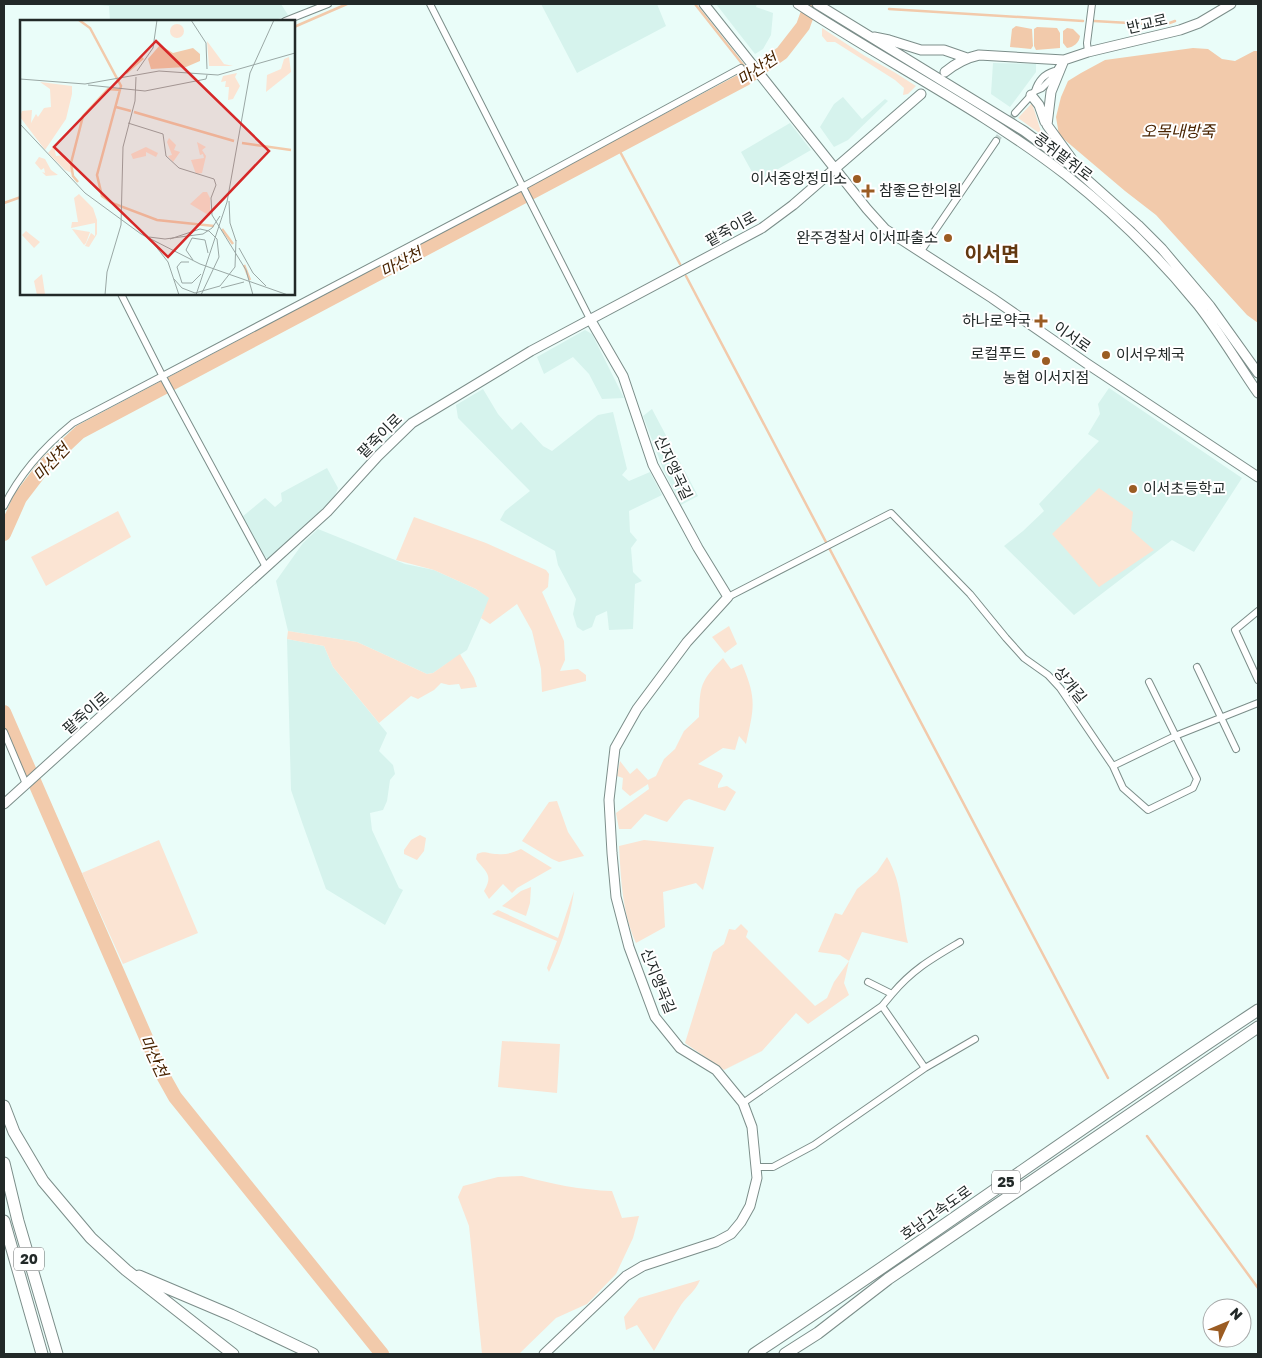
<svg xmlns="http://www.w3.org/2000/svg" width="1262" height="1358" viewBox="0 0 1262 1358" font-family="'Golos Text','Noto Sans KR',sans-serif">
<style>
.built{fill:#d6f3ed}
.green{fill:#fbe4d3}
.water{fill:#f2caab}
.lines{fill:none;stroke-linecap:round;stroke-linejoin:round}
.stream{stroke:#f2caab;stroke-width:2.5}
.river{stroke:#f2caab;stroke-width:14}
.street-tunnel{stroke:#c2d3cf;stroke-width:6;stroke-dasharray:6 3;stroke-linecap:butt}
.street-casing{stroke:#7c8e8a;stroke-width:8}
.secondary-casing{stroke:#7c8e8a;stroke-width:11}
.highway-casing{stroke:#7c8e8a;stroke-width:13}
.street{stroke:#fff;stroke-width:6}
.secondary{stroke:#fff;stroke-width:9}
.highway{stroke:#fff;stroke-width:11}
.poi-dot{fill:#9b5c23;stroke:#fff;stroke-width:2}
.labels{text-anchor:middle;stroke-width:4;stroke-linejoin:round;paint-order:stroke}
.shield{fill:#fff;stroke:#646968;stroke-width:1}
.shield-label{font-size:14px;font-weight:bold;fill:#222928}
.street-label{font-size:15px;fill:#222928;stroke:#fff}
.poi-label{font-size:15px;fill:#222928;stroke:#fff;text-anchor:end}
.water-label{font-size:16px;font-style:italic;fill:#482300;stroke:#fff}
.district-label{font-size:20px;font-weight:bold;fill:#633810;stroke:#fff}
.inset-river{fill:none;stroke:#f2caab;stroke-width:2.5}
.inset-road{fill:none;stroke:#9aa8a5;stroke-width:1}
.view{fill:#d62828;fill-opacity:0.15;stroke:#d62828;stroke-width:2.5}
.inset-edge{fill:none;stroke:#222928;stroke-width:2.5}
</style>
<rect width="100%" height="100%" fill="#eafdf9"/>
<path class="built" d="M89 4H281L288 15 273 21H110L109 6Z
M541 4H657L666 26 577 73Z
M716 4H757L756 7 773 13 771 35 763 49 755 54Z
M993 63 1036 64V72L1010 107 991 94Z
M843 97 862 119 885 99 888 101 848 140 834 147 820 127 834 104Z
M790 123 811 150 757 181 741 152Z
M585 330 592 334 624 398 602 399 589 374 573 357 544 374 537 357Z
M1109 388 1242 478 1194 552 1172 540 1074 615 1004 546 1023 531 1044 511 1039 504 1099 441 1088 434 1100 414 1098 404Z
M483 389 498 414 512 430 521 422 543 446 552 451 598 415 613 412 627 469 622 475 629 481 650 472 662 495 629 511 630 532 637 540 631 548 633 572 642 581 635 584 633 629 609 630 607 611 596 616 592 627 583 631 577 627 573 614 576 599 558 565 555 551 500 520 505 511 530 491 458 418 456 405Z
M652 409 698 496 681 505 663 469 643 416Z
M327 468 338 488 334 498 268 559 262 554 242 517 265 498 275 507 282 501 281 493Z
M318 529 405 564 434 570 476 589 490 598 467 650 433 673 427 674 357 642 288 631 276 581 303 543Z
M287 639 324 646 333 667 387 733 379 751 393 765 395 774 390 780 387 801 383 810 370 813 372 830 399 888 403 890 385 925 326 889 303 825 291 790Z"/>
<path class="green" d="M822 28 865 56 894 72 916 86 908 94 903 95 904 88 895 80 835 42H827L822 36Z
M1032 103 1042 135 1018 118Z
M1099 488 1133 512 1131 530 1154 550 1099 587 1052 534Z
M118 511 131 537 46 586 31 557Z
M414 517 486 543 546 570 549 574 548 587 542 592 564 641 565 660 560 671 578 669 586 675V681L542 692 541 669 532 631 517 604 490 624 481 618 489 598 476 589 434 570 396 560Z
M729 626 737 644 725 653 712 637Z
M288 631 357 642 427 674 433 673 460 654 474 678 477 687 461 689 459 684 449 685 441 683 434 690 418 699 411 696 379 723 333 667 324 646 287 639Z
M723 658 731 669 742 664C757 699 754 708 746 744L739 736 735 750 723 748 698 764 721 773 723 776 718 785V788L727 786 736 792 725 811 689 799 684 801 667 822 645 814 631 829H619L616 813 649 789 648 784 630 796 622 789 623 778 617 776 620 761 630 774 637 768 648 780 656 776 664 759 675 749 684 731 699 717C700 685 700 682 723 658Z
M557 801 568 832 584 856 559 862 552 859 522 841 549 802Z
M420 835 426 838 424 851 417 860 404 854V850L411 840Z
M159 840 198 933 123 964 82 873Z
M644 840 714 847 703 890 696 883 663 892 665 927 636 943C622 912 621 879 619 846Z
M521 849 552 868 517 888 512 893 503 884 489 899 484 891C494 874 485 872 476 859L477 854C485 850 488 854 497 854 506 855 512 853 521 849Z
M887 857C903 884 901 913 908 943L862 932 849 961 844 983 849 995 808 1024 796 1013 762 1051 724 1070 685 1043 713 952 724 944 729 929 735 930 741 924 748 931 746 937 815 1006 827 998 834 982 849 961 840 955 818 952 835 913 842 915 857 889 877 872Z
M531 887 530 903 526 916 502 906 521 891Z
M574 891C570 921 561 945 549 972L547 968 557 941 492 914 498 910 558 938Z
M502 1041 560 1044 557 1093 498 1087Z
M522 1176C552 1184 581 1190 612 1191L622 1218 639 1216 633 1238 616 1274 587 1304 556 1318 519 1354H482L469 1226 458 1197 463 1186 498 1177Z
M700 1280C695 1292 688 1295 681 1305 671 1320 663 1336 654 1351L637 1325 626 1330 624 1317 639 1298Z"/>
<path class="water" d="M1016 26 1032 29 1033 46 1031 49 1010 47 1012 29Z
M1037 27 1057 28 1060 33V48L1036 50 1034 46V29Z
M1067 28 1073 29 1080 36C1079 43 1074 47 1067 48L1063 43V31Z
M1193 48 1208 49 1222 59 1235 61 1254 51H1258V323L1247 315 1156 215 1125 191 1059 135 1056 117 1061 97 1068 81 1081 73 1105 60Z"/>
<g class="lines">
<path class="stream" d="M695 4 751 75
M889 9 1083 21
M1094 21 1164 25 1175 21
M294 27 347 4
M617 146 680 264
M4 203 21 197
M686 276 1108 1078
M1147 1136 1258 1288"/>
<path class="river" d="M4 534 20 498 46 464 80 432 745 79 782 53 803 26 811 4
M4 712 161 1072 175 1097 382 1354"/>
<path class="street-tunnel" d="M996 141 1015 113"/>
<g class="street-casing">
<path id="street" d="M430 4 590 319
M285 21 328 4
M1088 52 1087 43 1092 4
M1035 91C1038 81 1044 74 1054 71
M1015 113 1035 91 1042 88 1051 79 1060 65
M921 251 996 141
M121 294 163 377 266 567
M4 506C20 473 45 446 73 423L524 186 741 68
M728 597 891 513 970 594 1006 638 1024 658 1048 675 1060 688 1113 766 1123 788 1148 810 1193 788 1197 779 1149 682
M1258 611 1235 630 1258 680
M1197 667 1236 749
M4 732 26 784
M1113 766 1175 736 1258 703
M892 994C913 969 933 958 960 942
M925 1068 975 1039
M743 1103 882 1006 892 994 868 982
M756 1167H773L814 1145 925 1068 882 1006"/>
</g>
<g class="secondary-casing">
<path id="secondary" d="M704 4 867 209 885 229 992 298 1086 363 1258 477
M798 4C886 62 982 110 1066 175 1114 213 1160 258 1198 305 1220 333 1238 364 1258 393
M817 4 1024 131 1074 168 1138 225 1162 249 1210 306 1258 373
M874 37 889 40 921 50H944L967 58
M1064 60 1051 92 1047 125 1071 158 1074 167
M945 72C956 63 965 58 979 55L1064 60 1088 52 1180 30 1199 23 1231 4
M1031 95 1039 105 1045 122
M4 804 327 512 378 456 412 423 531 351 762 228 793 205 921 94
M544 1354 626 1276 643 1266 716 1242 731 1234 741 1222 750 1206 757 1178 752 1127 743 1103 716 1070 680 1048 655 1017 629 947 616 897 612 853 609 800 615 748 637 709 687 642 728 597 698 548 653 465 623 376 590 319"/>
</g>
<g class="highway-casing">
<path id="highway" d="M4 1106 14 1132 43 1181 91 1238 126 1270 233 1354
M4 1163 18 1221 57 1354
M4 1221 42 1354
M139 1276 231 1315 313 1354
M754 1354C924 1242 1088 1122 1258 1010
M785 1354 818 1333 888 1279 1258 1027"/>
</g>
<use href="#street" class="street"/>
<use href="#secondary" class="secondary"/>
<use href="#highway" class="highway"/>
</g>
<g class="poi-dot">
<circle cx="857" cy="179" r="5"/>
<path d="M865.5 183.5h5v5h5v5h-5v5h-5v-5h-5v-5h5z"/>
<circle cx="948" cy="238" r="5"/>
<path d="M1038.5 313.5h5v5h5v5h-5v5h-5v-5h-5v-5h5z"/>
<circle cx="1036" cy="354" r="5"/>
<circle cx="1106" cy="355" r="5"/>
<circle cx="1046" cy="361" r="5"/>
<circle cx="1133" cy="489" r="5"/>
</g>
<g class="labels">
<g class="shield">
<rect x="992" y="1170.5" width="28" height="23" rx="4"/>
<rect x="14" y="1247.5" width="30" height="23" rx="4"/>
</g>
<g class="shield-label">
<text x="1006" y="1187">25</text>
<text x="29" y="1264">20</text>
</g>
<g class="street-label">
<text transform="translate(1147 24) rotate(-13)" y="5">반교로</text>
<text transform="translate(1063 157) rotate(37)" y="5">콩쥐팥쥐로</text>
<text transform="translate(731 229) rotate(-29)" y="5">팥죽이로</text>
<text transform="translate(1072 337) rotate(35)" y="5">이서로</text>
<text transform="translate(380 436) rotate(-45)" y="5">팥죽이로</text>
<text transform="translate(673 468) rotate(65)" y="5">신지앵곡길</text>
<text transform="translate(1070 685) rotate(51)" y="5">상개길</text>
<text transform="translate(86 713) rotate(-41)" y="5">팥죽이로</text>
<text transform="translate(658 981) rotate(68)" y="5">신지앵곡길</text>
<text transform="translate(936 1213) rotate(-35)" y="5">호남고속도로</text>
</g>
<g class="poi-label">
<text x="847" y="184">이서중앙정미소</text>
<text x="879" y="196" text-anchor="start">참좋은한의원</text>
<text x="938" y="243">완주경찰서 이서파출소</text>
<text x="1031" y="326">하나로약국</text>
<text x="1026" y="359">로컬푸드</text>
<text x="1116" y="360" text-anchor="start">이서우체국</text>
<text x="1046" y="383" text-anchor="middle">농협 이서지점</text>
<text x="1143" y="494" text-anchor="start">이서초등학교</text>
</g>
<g class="water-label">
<text transform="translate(757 69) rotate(-34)" y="6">마산천</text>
<text x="1178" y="137">오목내방죽</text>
<text transform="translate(401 262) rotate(-28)" y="6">마산천</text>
<text transform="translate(51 462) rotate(-47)" y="6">마산천</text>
<text transform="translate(154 1056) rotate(65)" y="6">마산천</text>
</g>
<g class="district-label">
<text x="992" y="261">이서면</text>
</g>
</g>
<g transform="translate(20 20)">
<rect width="275" height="275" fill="#eafdf9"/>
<path d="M150 11a7 7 0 1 1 14 0a7 7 0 1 1-14 0ZM187 21 204 44 213 46H189ZM269 37 271 52 246 72 247 55 261 49 264 39ZM217 53 215 57 220 66 213 79 208 80 209 67H205L206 61 201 62 203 56ZM20 62 52 66V74L46 99 25 130 0 97 2 91 12 90 11 103 16 94 18 97 24 88 31 87 30 69ZM149 118 156 125 154 130 160 132 153 142 148 136 152 135 147 122ZM177 122 186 127 182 130 186 136 182 153 176 154 171 140 184 138 183 134 180 135ZM34 126 36 136 44 135 51 142 52 153 45 150 28 133ZM126 127 138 133 136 137 126 132V136L113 139 111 134ZM19 137 25 139 31 150 38 155 26 156 22 152 25 153 24 148 21 150 15 143ZM183 172H187L190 178V196L170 184ZM59 174 73 188 77 200V214L69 227 65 226 71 213 75 216V203L51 208 52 202H58L54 178ZM52 209 70 212 66 223 64 225ZM6 211 20 222 14 228 2 215ZM22 254 25 274 17 275 14 261Z" fill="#fbe4d3"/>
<path d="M140 25 153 33 173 28 180 34V41L166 47 131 49 128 39Z" fill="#f2caab"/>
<path class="inset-river" d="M59 0 70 8 101 66 77 155 82 176 92 183 137 200 194 206M106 53 123 38M96 87 111 91M114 92 214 121M222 123 271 130M58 162 53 156 51 143 63 96 88 69 101 70M202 209 213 224M224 245 230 260"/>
<path class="inset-road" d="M171 0 186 23 187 49M117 51 133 28 137 0M0 59 65 64 139 51 198 55 275 33M68 65 125 71 186 59 187 55M108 103 143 114 146 136 159 148 194 159 196 165 191 178 192 195 226 250 233 275M0 104 65 173 121 214 180 244 268 275M209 181 210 203 216 221M129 217 145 219 183 214 192 208 200 196M150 219 180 209 189 211 197 219 199 237 181 275M134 224 148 242 159 275M219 228 233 253 246 266M173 240 166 230 172 218 185 220 188 233M169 242H161L157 247 162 263H172L181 254M154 259 162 268 175 273 200 266 215 247 216 220M201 268 224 262M85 275 87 252 101 205 103 127 115 81 116 57M176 275 207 182 230 53 254 0"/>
<path class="view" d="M136 21 249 131 148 237 34 127Z"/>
<rect width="275" height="275" class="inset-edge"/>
</g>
<rect width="1262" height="1358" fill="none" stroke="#222928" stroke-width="10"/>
<g transform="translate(1227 1323) rotate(46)"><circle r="24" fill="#ffffff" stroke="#a7a9a9"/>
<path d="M0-4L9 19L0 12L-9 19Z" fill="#9b5c23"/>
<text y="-8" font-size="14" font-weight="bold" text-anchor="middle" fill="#222928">N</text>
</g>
</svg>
